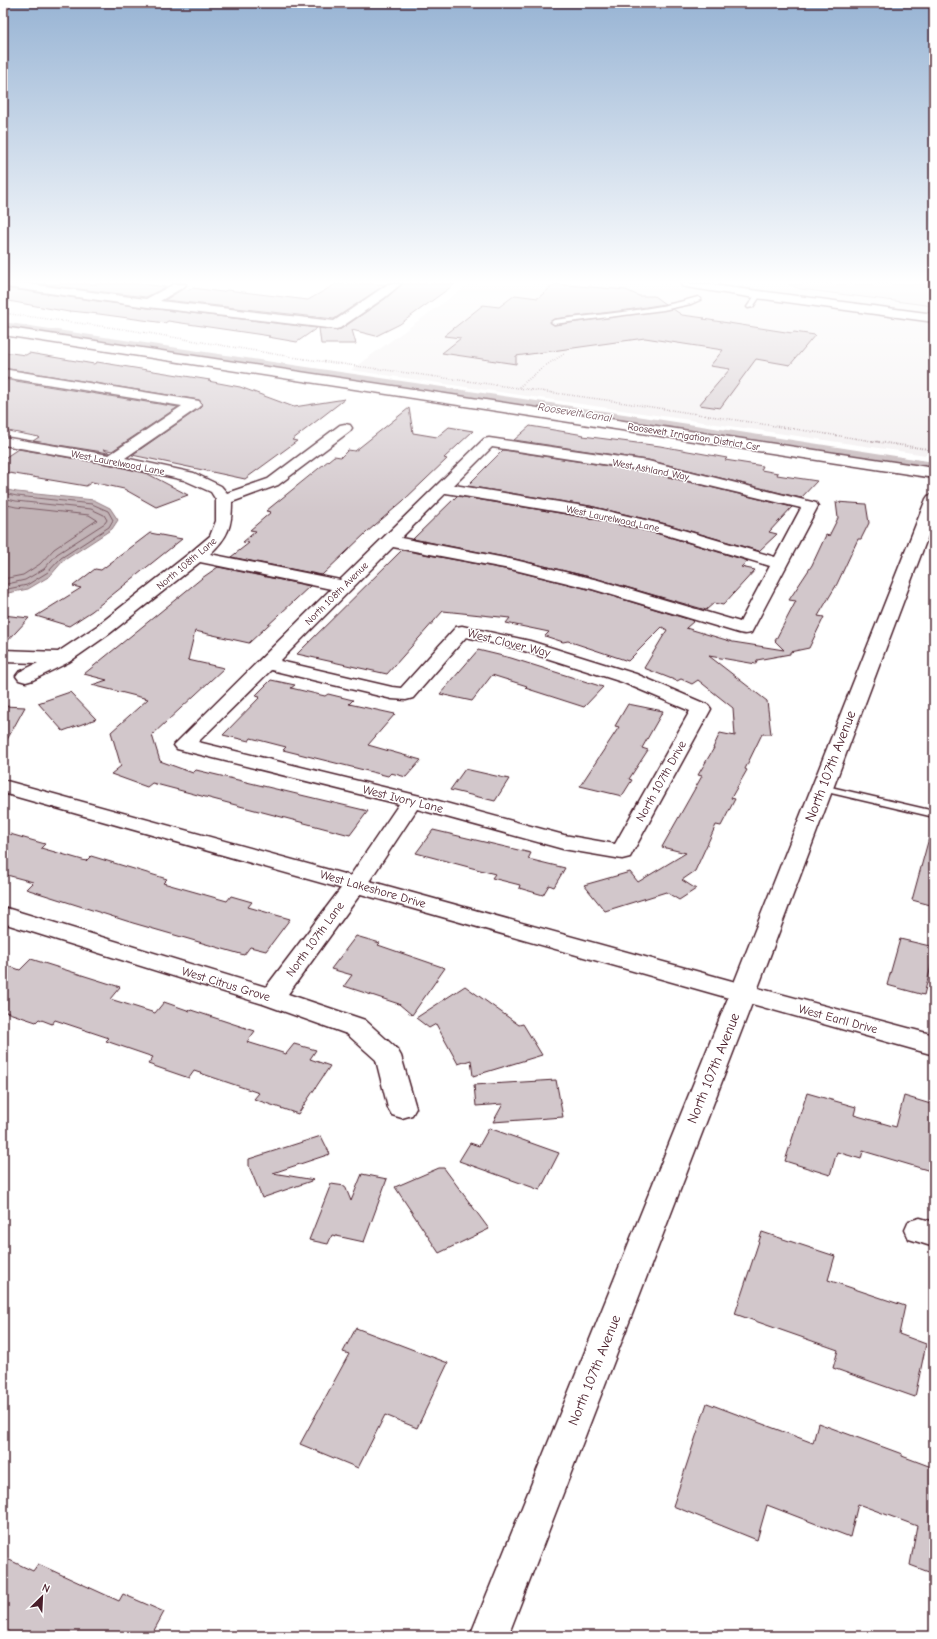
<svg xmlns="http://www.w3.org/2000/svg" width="937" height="1639" viewBox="0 0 937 1639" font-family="'Comic Neue',sans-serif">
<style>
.built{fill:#f2eeef}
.green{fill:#e5dee0;stroke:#987e86}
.water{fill:#c1b3b6;stroke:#91787e}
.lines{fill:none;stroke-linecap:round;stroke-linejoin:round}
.shore{stroke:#7a5a63;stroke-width:1}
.canal{fill:#c1b3b6;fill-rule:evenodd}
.building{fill:#d2c7cb;stroke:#4a1f2b}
.service-casing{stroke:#4a1f2b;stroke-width:3}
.minor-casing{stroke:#4a1f2b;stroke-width:3}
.tertiary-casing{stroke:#4a1f2b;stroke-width:3}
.secondary-casing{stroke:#4a1f2b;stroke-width:3}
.path-far1{stroke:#4a1f2b;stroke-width:1.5;stroke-dasharray:0.5 2;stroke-linecap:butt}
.path{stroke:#4a1f2b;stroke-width:2;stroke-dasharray:0.5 2;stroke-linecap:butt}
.service{fill:#fff;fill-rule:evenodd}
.minor{fill:#fff;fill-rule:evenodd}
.tertiary{fill:#fff;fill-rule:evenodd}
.secondary{fill:#fff;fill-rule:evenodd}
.labels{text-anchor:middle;stroke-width:3;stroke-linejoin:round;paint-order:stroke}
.far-street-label{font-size:10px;fill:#4a1f2b;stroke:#fff}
.far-water-label{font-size:11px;font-style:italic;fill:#74535c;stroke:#fff}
.street-label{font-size:12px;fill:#4a1f2b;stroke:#fff}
.near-street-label{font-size:14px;fill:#4a1f2b;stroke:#fff}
</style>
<rect width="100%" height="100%" fill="#fff"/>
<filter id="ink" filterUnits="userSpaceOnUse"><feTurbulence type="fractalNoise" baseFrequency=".025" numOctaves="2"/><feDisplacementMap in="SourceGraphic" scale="8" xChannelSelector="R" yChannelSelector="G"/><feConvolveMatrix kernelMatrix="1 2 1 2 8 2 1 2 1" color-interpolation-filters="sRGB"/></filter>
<g filter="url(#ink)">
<path class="built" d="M469 284H670L709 292 934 322V436L926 455 351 370Z
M711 284H934V313L771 293Z"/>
<path class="green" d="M789 284H934V306L800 289Z"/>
<path class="water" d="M3 489 17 492 94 500 110 508 118 520 112 529 63 561 50 576 28 589 3 594Z"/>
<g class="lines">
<path class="shore" d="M3 493 17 496 92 504 108 511 113 520 109 527 61 558 48 572 27 585 3 590
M3 498 16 501 91 509 104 515 107 520 105 523 57 554 44 569 25 580 3 585
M3 504 16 507 89 515 97 520 54 549 40 564 23 575 3 579"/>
<path class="canal" d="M3 322 624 414 934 462V470L624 422 3 330Z"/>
</g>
<path class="building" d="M37 284H143L166 287 146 297Z
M336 284H386L334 319 165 300 183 289 189 290 193 288 222 292 227 290 308 300Z
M402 284H455L400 324 376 336 352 330 356 344H321L319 328 336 330 341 329 385 299Z
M555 284 626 290 639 296H654L665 304 627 310 554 319 550 322 554 325 673 309 682 315 705 318 703 319 792 333 794 332 815 335 790 365 756 359 720 408 699 405 730 369 710 366 723 350 645 338 516 356V364L442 353 461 338 444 336 483 305 499 307 515 295 538 298Z
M3 288 148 308 317 328 297 342 268 337 270 336 168 321 165 323 99 314 71 311 69 312 3 300Z
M3 352 26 355 29 353 94 364 97 362 210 380 208 381 240 387 294 407 345 399 292 440 297 441 245 479 132 455 200 408 202 403 199 400 3 368Z
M3 379 178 407 112 451 103 449 110 453H109L33 441 39 437 3 430Z
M409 408 413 433 437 437 449 427 473 431 444 458 447 459 403 501 367 532 322 575 231 557 249 543 243 542 256 531 250 530 271 512 266 511 334 456 341 457 348 450 355 451Z
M530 426 584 435 583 436 660 446 727 458 725 460 763 466 761 470 778 473 777 475 817 481 801 498 648 460 514 440Z
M18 449 112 465 148 474 188 495 156 507 124 489 92 482 86 486 3 472V459Z
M503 450 648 472 792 507 769 532 777 534 759 551 666 524 590 506 467 486Z
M457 496 590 518 656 533 748 561 741 567 755 570 723 605 714 603 706 610 598 579 515 559 413 539Z
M836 502 866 504 869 523 861 539H858L837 584 818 616 824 617 809 648 790 652V654L757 660 756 664 709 656 767 701 771 734H762L745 769 747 770 731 798 735 799 721 826 716 825 695 871 682 880 696 889 679 900 666 892 605 911 584 885 630 872 638 882 686 853 662 847 702 776 698 775 714 748H713L720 733 735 736 733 708 698 680 692 684 681 679 677 681 644 668 667 630 662 627 628 661 568 641 563 642 545 636 549 632 506 623 510 618 443 611 387 674 297 654 402 550 515 571 592 590 694 621 686 628 733 642 784 650 775 641 796 601 789 600 812 565 826 535 829 536 838 518Z
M150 533 182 539 92 611 69 626 36 616 81 588 73 586 95 569 101 570Z
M218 567 310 586 249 643 195 631 188 660 224 668 152 735 160 761 193 773 196 770 368 811 350 835 152 783 147 787 111 774 121 766 111 732 148 699 92 685 107 680 84 674 202 578Z
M3 615 29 618 3 646Z
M478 650 511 658 603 687 584 707 525 688 527 686 492 675 472 701 440 694Z
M271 680 295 685 291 688 325 696 328 694 353 700 349 704 395 714 368 745 421 760 406 777 391 773 388 776 283 750 286 747 251 738 249 741 223 735 260 697 255 696Z
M70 692 96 719 63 731 38 703Z
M628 704 663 711 642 748 648 750 629 779 632 780 622 796 580 786 619 727 615 726Z
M3 706 25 707 3 747Z
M465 769 509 779 495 801 450 790Z
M433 830 531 853 528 859 565 868 554 887 549 885 543 895 519 888 520 885 492 878 495 874 416 853Z
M10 834 45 844 41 848 86 861 91 856 167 879 163 883 227 901 231 896 252 902 248 907 290 919 266 951 250 947 244 955 133 923 26 889 33 882 3 874V841Z
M929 838 934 839V906L912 900Z
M356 936 380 943 378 945 445 968 412 1015 399 1004 344 986 352 975 331 969Z
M900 939 934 947V954L924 995 887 985Z
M31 959 120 987 110 999 155 1013 164 1002 190 1011 191 1010 255 1031 247 1042 286 1054 294 1044 316 1050 310 1059 330 1066 298 1114 254 1099 259 1093 194 1071 189 1078 148 1064 153 1057 106 1041 109 1038 55 1020 52 1024 39 1019 36 1022 3 1011V964L20 970Z
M465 986 519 1025 523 1024 542 1055 473 1076 471 1060 458 1064 436 1024 429 1028 416 1018Z
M556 1080 563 1117 493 1122 503 1104 476 1106 474 1085Z
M807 1093 856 1107 854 1115 896 1127 904 1096 934 1105V1172L863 1151 861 1159 837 1152 830 1175 785 1161Z
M489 1128 559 1153 540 1190 459 1161 470 1143 479 1146Z
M321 1136 330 1154 273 1173 314 1180 262 1198 249 1166V1159Z
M439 1168H444L489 1229 439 1253 395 1187Z
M362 1174 387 1179 364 1242 332 1235 328 1244 309 1240 331 1184 345 1186 351 1201Z
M762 1232 835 1256 828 1280 905 1306 899 1334 926 1344 915 1397 833 1368 838 1350 735 1314Z
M356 1328 448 1363 417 1428 385 1415 358 1468 300 1444 349 1354 343 1352Z
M707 1403 813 1443 818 1423 902 1454V1456L934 1468V1574L910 1565 917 1526 858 1504 850 1537 767 1505 757 1540 673 1506Z
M3 1557 33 1571 38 1564 119 1601 123 1594 164 1612 151 1636H3Z"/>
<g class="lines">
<g class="service-casing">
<path id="service" d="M758 293 761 295 753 307 748 308 747 307 756 294Z
M698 297 701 299 700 300 691 304 663 310 554 324 551 322 554 320C602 314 652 311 698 297Z
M822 785 934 811V817L818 790 817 788Z"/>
</g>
<g class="minor-casing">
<path id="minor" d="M3 284H29L146 299 174 284H186L185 286 160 301 334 321 388 284H401L384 298 340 328 336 329 148 307 7 287 3 286Z
M3 327 934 468V478L3 335Z
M3 369 199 401 201 404 199 407 125 458 194 473 221 486 227 493 268 479 340 425 345 424 350 425 352 428 350 431 278 485 232 502C232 527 228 537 210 554L340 580 484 439 489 438 648 461 816 503 818 506 751 633 745 634 739 633 592 589 515 570 393 547 280 661 392 687 401 688 456 627 462 626 530 641 636 674 708 705 711 709 630 857 622 859 563 849 417 809 364 889 288 994 365 1020 397 1049 401 1056 416 1108 412 1115 402 1118 392 1115 388 1108 376 1060 347 1034 263 1004 3 923V907L266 987 348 879 399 804 177 749 174 745 331 589 200 562 109 634 69 662 33 680 26 682 19 680 16 676 19 672 38 663 3 662V650L58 652 97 626 191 552 210 536 216 521V500L211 492 184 480 112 464 3 445V437L109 455 182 406 3 377ZM492 447 648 471 801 508 775 557 666 525 590 507 454 485ZM446 493 590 517 656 532 770 566 740 622 598 580 515 560 401 538ZM466 637 518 649 622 682 690 711 615 844 564 835 420 796 198 742 271 670 392 699 406 700 413 698Z
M743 984 934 1035V1055L734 999 730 993 734 987Z
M920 1218 934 1222V1247L909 1239 905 1230 909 1221Z"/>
</g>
<g class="tertiary-casing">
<path id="tertiary" d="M681 284H705L934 314V322L749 297 686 287 682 286Z
M3 780 743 984 752 987 756 993 752 999 743 1002 3 793Z"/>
</g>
<g class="secondary-casing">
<path id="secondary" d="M934 494V520L756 993 508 1636H470L730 993 926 499 928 496Z"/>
</g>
<path class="path-far1" d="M3 313 130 330 298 358 606 400 879 442
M519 387 545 366 564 354"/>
<path class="path" d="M872 441 934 450"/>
<use href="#service" class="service"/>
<use href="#minor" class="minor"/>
<use href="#tertiary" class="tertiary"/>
<use href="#secondary" class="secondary"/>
</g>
</g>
<linearGradient id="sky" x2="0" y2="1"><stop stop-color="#98b4d4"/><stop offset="0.55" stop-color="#fff"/><stop offset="1" stop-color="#fff" stop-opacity="0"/></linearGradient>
<rect width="937" height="513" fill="url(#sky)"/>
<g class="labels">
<g class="far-street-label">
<text transform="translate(694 436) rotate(9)" y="4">Roosevelt Irrigation District Csr</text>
<text transform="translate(118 462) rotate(11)" y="4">West Laurelwood Lane</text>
<text transform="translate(651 469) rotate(11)" y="4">West Ashland Way</text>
<text transform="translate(613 518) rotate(12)" y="4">West Laurelwood Lane</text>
<text transform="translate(186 563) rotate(-40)" y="4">North 108th Lane</text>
<text transform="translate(336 593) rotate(-45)" y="4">North 108th Avenue</text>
</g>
<g class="far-water-label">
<text transform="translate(575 412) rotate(9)" y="4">Roosevelt Canal</text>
</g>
<g class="street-label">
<text transform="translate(509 643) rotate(14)" y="4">West Clover Way</text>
<text transform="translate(661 781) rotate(-61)" y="4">North 107th Drive</text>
<text transform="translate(403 799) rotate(14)" y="4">West Ivory Lane</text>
<text transform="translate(373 889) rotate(16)" y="4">West Lakeshore Drive</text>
<text transform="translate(315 939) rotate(-54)" y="4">North 107th Lane</text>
<text transform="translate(226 984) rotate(17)" y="4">West Citrus Grove</text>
<text transform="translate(838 1019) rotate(15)" y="4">West Earll Drive</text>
</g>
<g class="near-street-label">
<text transform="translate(830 766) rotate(-69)" y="5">North 107th Avenue</text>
<text transform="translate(713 1068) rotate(-68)" y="5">North 107th Avenue</text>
<text transform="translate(594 1370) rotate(-68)" y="5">North 107th Avenue</text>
</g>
</g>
<rect width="937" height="1639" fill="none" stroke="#fff" stroke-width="16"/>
<rect x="8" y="8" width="921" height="1623" fill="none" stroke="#4a1f2b" stroke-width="1.5" filter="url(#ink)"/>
<g transform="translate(42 1597) rotate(24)" stroke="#ffffff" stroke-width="3" paint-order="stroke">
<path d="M0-3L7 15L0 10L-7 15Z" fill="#4a1f2b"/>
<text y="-6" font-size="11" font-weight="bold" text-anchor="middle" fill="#4a1f2b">N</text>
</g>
</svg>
